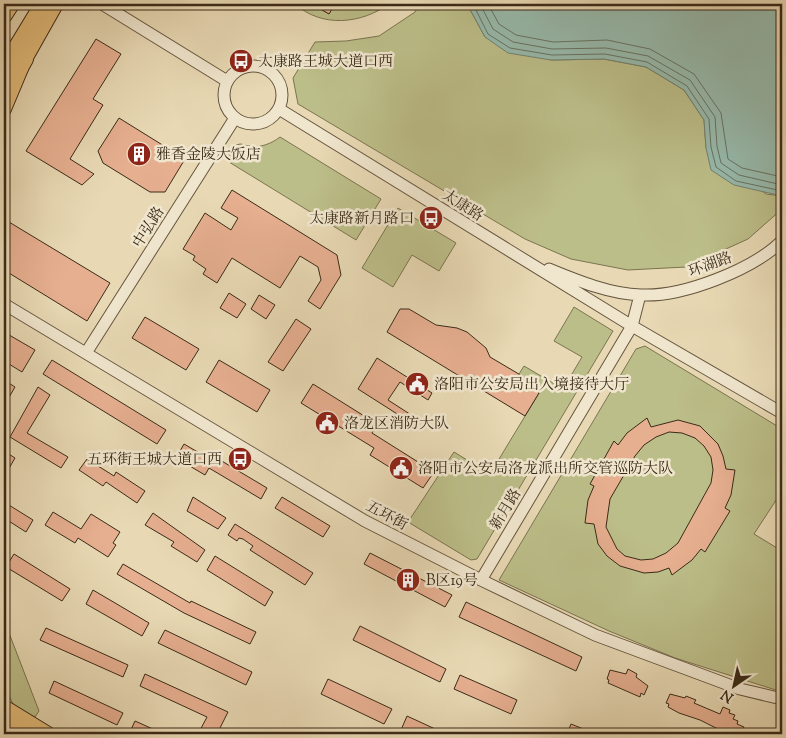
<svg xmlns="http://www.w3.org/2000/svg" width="786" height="738" viewBox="0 0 786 738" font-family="'Sorts Mill Goudy','Noto Serif SC',serif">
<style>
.green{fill:#bcbe89;stroke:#7b7450}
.water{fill:#97baac;stroke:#728171}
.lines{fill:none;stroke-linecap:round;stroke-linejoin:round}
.shore{stroke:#687262;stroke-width:1}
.building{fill:#e6af90;stroke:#3a2b18;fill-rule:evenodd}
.minor-casing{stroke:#66563f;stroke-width:13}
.major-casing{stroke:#3a2b18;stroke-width:16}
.highway-casing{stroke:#3a2b18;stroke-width:18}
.minor{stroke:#f0e6ce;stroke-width:11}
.major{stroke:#e4bc7a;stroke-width:14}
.highway{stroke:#e4bc7a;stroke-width:16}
.labels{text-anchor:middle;stroke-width:5;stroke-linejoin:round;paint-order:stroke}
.poi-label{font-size:15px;fill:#3a2b18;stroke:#f0e6ce;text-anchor:start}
.street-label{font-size:15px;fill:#3a2b18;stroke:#f0e6ce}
</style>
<rect width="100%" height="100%" fill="#e8d9b4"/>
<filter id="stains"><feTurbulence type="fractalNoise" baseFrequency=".004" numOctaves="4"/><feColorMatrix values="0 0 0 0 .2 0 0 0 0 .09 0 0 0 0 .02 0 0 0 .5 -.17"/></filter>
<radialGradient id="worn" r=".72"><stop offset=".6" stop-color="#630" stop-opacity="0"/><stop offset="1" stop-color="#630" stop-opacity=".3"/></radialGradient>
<path class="green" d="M295 4H312L329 14 335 4H389C361 24 322 28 295 4Z
M420 4H467L485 37 551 60 604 59 646 67 684 90 704 120 706 148 766 194 782 196V209L748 239 686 267 628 270 571 259 525 239 298 104 293 78 315 42 346 41 379 36 415 12Z
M280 137 381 199 356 240 229 162C228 153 230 146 240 144 243 144 246 146 249 146 260 148 271 144 280 137Z
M398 208 456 243 439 271 412 255 393 287 362 268Z
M574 307 613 331 477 559 471 560 408 522 454 452 490 474 539 393 534 383 519 374 524 366 563 389 582 357 554 341Z
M645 346 782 429V491L754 534 782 551V678L779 691 675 658 609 631 499 580 636 349Z
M4 620 39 711 35 717C27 713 17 710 12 702 0 680 4 645 4 620Z"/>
<path class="water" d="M467 4H782V196L734 185 711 170 706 148 704 120 684 90 646 67 604 59 551 60 508 53 485 37Z"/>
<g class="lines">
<path class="shore" d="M473 4 488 34 510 48 552 55 605 54 647 62 687 86 709 119 711 147 716 167 736 181 782 191
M480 4 493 29 513 42 552 49 606 48 648 56 690 80 715 117 717 146 721 163 739 175 782 185
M488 4 499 24 516 35 553 42 607 40 650 49 694 74 721 113 728 159 742 168 782 177"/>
</g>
<path class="building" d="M312 4H335L329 14Z
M96 39 121 54 93 99 103 105 70 159 94 174 82 185 26 151Z
M119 118 185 159 165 192H150L103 163 98 151Z
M232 190 337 255 341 275 320 309 308 301 321 280 318 267 300 256 280 288 232 258 217 283 203 274 206 269 193 260 195 256 183 249 205 213 231 230 238 218 221 208Z
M4 219 110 283 87 321 4 270Z
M229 293 246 304 237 318 220 308Z
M259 295 275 305 266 319 251 309Z
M400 309H409L436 325 457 328 467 332 486 348 490 357 534 383 539 393 525 416 387 332Z
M145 317 199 349 186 370 132 338Z
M296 319 311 329 283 371 268 362Z
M4 332 35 350 22 372 4 361Z
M377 358 432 393 428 400 400 382 388 400 419 420 416 426 358 389Z
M52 360 166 430 157 444 43 374Z
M219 360 270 390 257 412 206 382Z
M4 380 15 387 4 406Z
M313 384 377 424 372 433 434 472 423 488 370 455 374 448 301 403Z
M38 387 50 395 27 433 68 457 61 468 10 437Z
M647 418 651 427 678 420 700 426 718 444 723 456 726 469 735 470 731 495 725 508 730 511 705 552 701 549 692 560 672 575 669 568 658 572 644 573 620 566 607 556 598 544 594 524 585 523 588 500 594 486 590 484 614 441 618 445 627 433ZM669 432 682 433 695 438 704 446 711 457 713 470 711 483 678 543 666 553 653 559 641 560 625 556 617 549 606 527 610 499 635 456 644 445 656 437Z
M184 444 213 461 215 457 267 488 261 499 209 468 205 475 176 458Z
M4 451 15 458 4 477Z
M87 459 114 476 116 472 145 491 137 503 106 482 103 486 79 470Z
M193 497 226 518 218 529 187 511Z
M282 497 330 526 323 537 275 508Z
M4 502 33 520 26 532 4 518Z
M53 512 81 529 91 514 120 532 113 543 116 545 108 557 78 538 75 543 45 525Z
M153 513 205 550 197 562 171 546 174 542 145 525Z
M235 524 313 573 305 585 250 550 253 546 243 539 239 538 237 541 228 535Z
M370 553 452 595 445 607 364 564Z
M14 554 70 589 62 601 6 567Z
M215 556 273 592 265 606 207 570Z
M123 564 190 603 191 601 256 632 250 644 184 613 117 574Z
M93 590 149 623 142 636 86 604Z
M466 602 582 657 576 671 459 617Z
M360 626 446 669 440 682 353 640Z
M46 628 128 665 123 677 40 640Z
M165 630 252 672 246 685 158 643Z
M628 669 637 674 636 677 648 686 644 695 641 693 640 697 608 683 609 680 607 679 610 670 626 674Z
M145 674 228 712 217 734H198L207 717 140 686Z
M460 675 517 700 511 714 454 689Z
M328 679 392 709 384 724 321 694Z
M54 681 123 713 117 725 49 693Z
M670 694 685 698 686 696 696 700 694 703 720 714 723 707 730 710 729 713 735 715 733 719 738 721 737 724 744 727 741 734 724 732 700 720 679 713 668 707 669 704 666 703Z
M407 716 446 734H410L401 730Z
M135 721 164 734H129Z
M571 724 596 734H567Z"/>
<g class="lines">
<g class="minor-casing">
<path id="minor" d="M102 4 227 81
M224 95a29 29 0 1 1 58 0a29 29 0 1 1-58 0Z
M279 109 632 326 782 413
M549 269C578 281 610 294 641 295 683 297 752 270 782 241
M4 304 365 521 481 580 595 635 740 689 782 699
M86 353 235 118
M481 580 632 326 640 295"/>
</g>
<g class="major-casing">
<path id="major" d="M4 109 25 59 56 4
M4 707 48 734"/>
</g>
<g class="highway-casing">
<path id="highway" d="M4 15 11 4
M4 68 43 4
M4 95 25 59
M4 716 30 734"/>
</g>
<use href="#minor" class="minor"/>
<use href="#major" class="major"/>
<use href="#highway" class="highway"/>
</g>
<defs>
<g id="bus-disc" transform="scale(1.25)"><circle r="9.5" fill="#8f2418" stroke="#f0e6ce"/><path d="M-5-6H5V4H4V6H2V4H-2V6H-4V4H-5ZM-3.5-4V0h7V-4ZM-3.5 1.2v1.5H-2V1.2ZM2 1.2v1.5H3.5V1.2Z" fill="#fff"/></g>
<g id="building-disc" transform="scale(1.25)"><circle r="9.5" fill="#8f2418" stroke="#f0e6ce"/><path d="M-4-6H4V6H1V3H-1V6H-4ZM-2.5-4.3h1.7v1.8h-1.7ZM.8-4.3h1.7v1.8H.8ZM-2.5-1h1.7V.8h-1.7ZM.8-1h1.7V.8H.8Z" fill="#fff"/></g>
<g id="civic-disc" transform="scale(1.25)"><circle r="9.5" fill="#8f2418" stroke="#f0e6ce"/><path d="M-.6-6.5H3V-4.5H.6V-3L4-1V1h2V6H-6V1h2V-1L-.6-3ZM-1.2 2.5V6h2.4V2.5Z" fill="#fff"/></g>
</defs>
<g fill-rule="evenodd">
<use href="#bus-disc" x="241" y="61"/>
<use href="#building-disc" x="139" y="154"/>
<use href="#bus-disc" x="431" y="218"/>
<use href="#civic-disc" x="417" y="384"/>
<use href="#civic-disc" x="327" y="423"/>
<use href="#bus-disc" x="240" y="459"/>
<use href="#civic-disc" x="401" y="468"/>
<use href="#building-disc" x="408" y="580"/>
</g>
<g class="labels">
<g class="poi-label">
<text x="258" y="66">太康路王城大道口西</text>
<text x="156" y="159">雅香金陵大饭店</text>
<text x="414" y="223" text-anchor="end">太康路新月路口</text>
<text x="434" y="389">洛阳市公安局出入境接待大厅</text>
<text x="344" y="428">洛龙区消防大队</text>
<text x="222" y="464" text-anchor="end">五环街王城大道口西</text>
<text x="418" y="473">洛阳市公安局洛龙派出所交管巡防大队</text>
<text x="426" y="585">B区19号</text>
</g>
<g class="street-label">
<text transform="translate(463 205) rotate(32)" y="5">太康路</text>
<text transform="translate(148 227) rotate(-58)" y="5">中弘路</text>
<text transform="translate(710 264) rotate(-20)" y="5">环湖路</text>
<text transform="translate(505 509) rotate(-59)" y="5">新月路</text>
<text transform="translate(387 515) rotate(28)" y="5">五环街</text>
</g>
</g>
<rect width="786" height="738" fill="none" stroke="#e8d9b4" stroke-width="20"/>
<rect x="5" y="5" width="776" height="728" fill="none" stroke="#3a2b18" stroke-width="2.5"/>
<rect x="10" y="10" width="766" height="718" fill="none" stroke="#3a2b18"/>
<g transform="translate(734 686) rotate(214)" stroke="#f0e6ce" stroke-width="4" paint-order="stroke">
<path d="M0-4L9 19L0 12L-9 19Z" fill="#3a2b18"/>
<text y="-8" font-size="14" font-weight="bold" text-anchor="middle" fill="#3a2b18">N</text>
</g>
<rect width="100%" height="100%" filter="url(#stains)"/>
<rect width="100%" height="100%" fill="url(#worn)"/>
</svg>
